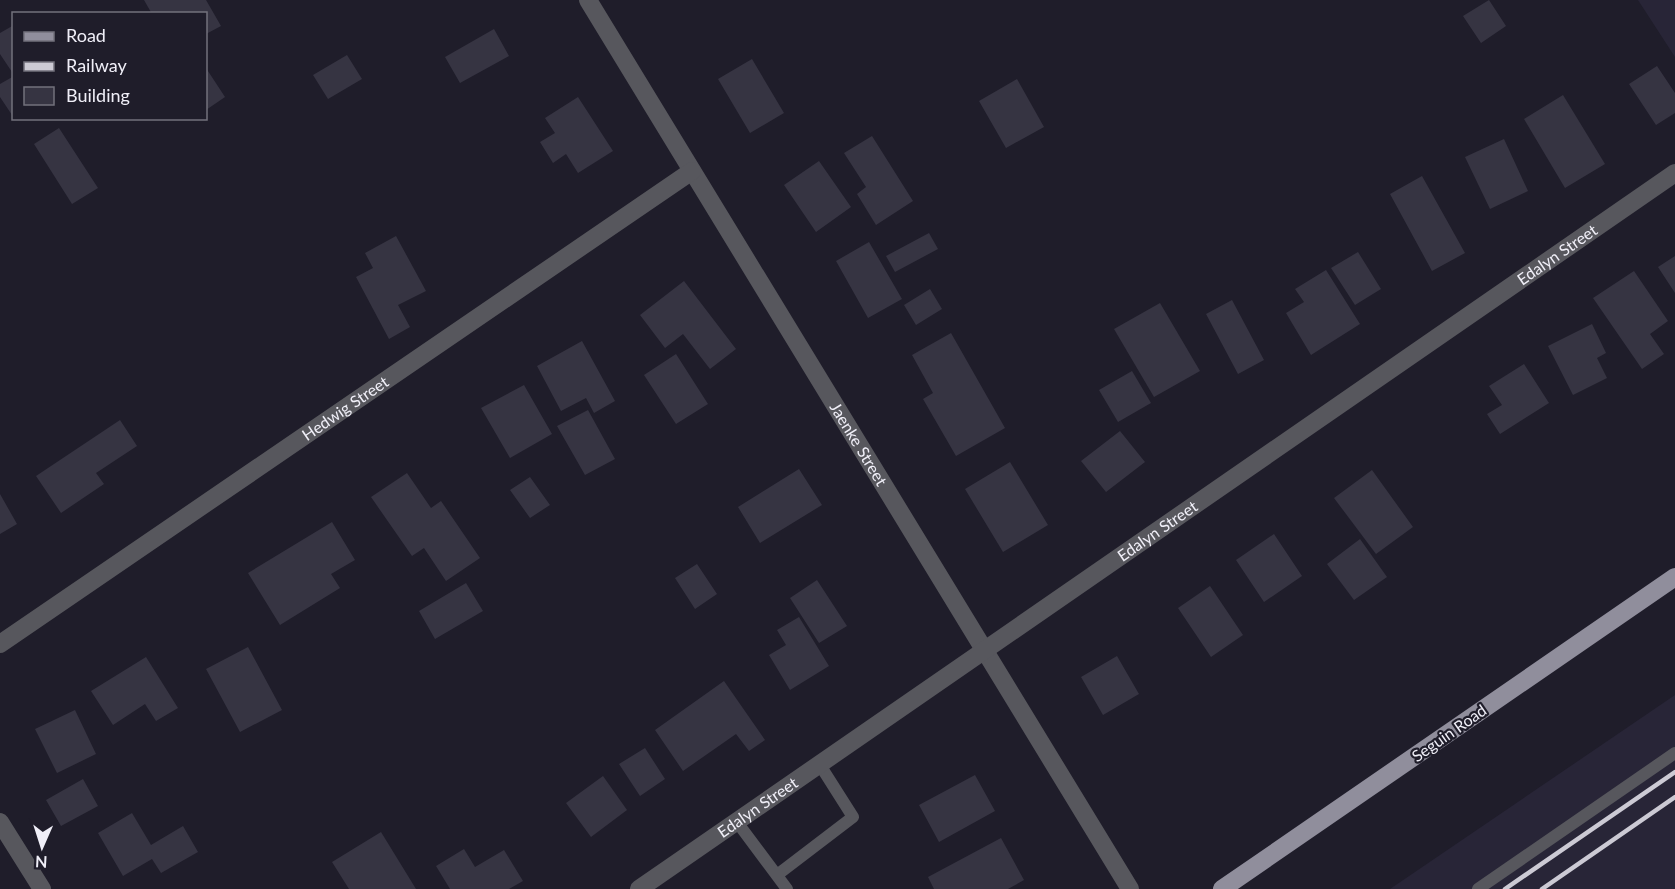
<svg xmlns="http://www.w3.org/2000/svg" width="1675" height="889" viewBox="0 0 1675 889" font-family="Lato,sans-serif">
<style>
.built{fill:#282537}
.building{fill:#363442}
.lines{fill:none;stroke-linecap:round;stroke-linejoin:round}
.lane{stroke:#57575d;stroke-width:12}
.street{stroke:#57575d;stroke-width:18}
.primary{stroke:#908e9c;stroke-width:18}
.rail{stroke:#cccad4;stroke-width:4.5}
.labels{text-anchor:middle;stroke-width:4.5;stroke-linejoin:round;paint-order:stroke}
.street-label{font-size:16px;fill:#f0eff8;stroke:#1f1d2a}
</style>
<rect width="100%" height="100%" fill="#1f1d2a"/>
<path class="built" d="M1638 0H1675V57Z
M1675 695V889H1390Z"/>
<path class="building" d="M144 0H206L221 26 206 34V14H152Z
M1489 0 1506 26 1481 43 1463 16Z
M14 25V75L0 54V33Z
M494 29 509 56 460 83 445 57Z
M347 55 362 79 328 99 313 75Z
M752 59 784 113 750 133 718 79Z
M1657 66 1675 93V113L1656 125 1629 84Z
M206 68 225 97 206 110Z
M14 76V118L0 97V84Z
M1017 79 1044 127 1006 148 979 101Z
M1563 95 1605 164 1565 188 1524 119Z
M578 97 613 151 578 173 566 154 553 163 540 142 555 133 545 118Z
M59 128 98 188 72 204 34 144Z
M872 136 913 201 876 225 857 194 866 187 844 153Z
M1504 139 1528 191 1490 209 1465 157Z
M819 161 851 207 816 232 784 185Z
M1422 176 1465 253 1432 271 1390 194Z
M929 233 938 249 895 272 886 256Z
M396 236 426 291 398 305 410 327 389 339 356 277 373 268 365 253Z
M869 242 902 299 868 318 836 261Z
M1358 252 1381 289 1355 305 1331 268Z
M1675 256V293L1658 267Z
M1326 270 1360 324 1311 355 1286 313 1304 302 1295 289Z
M1634 271 1668 321 1650 334 1664 354 1642 369 1593 298Z
M684 281 736 349 710 369 683 334 665 348 640 315Z
M930 289 942 309 916 325 904 305Z
M1232 300 1264 360 1238 374 1206 314Z
M1160 303 1200 371 1154 397 1114 329Z
M1592 324 1606 353 1597 358 1607 378 1573 395 1548 346Z
M951 333 1005 428 956 456 923 399 933 393 912 355Z
M582 341 615 401 594 413 586 398 561 411 537 366Z
M676 354 708 404 676 424 644 375Z
M1524 364 1549 403 1500 434 1487 414 1502 405 1489 386Z
M1132 371 1151 403 1118 422 1099 390Z
M524 385 552 434 510 458 481 408Z
M588 410 615 459 585 475 557 426Z
M120 420 137 446 96 473 104 484 61 513 36 476Z
M1120 431 1145 462 1106 492 1081 461Z
M1010 462 1048 525 1003 552 965 489Z
M799 469 822 505 760 543 738 507Z
M1372 470 1413 527 1376 554 1334 498Z
M407 473 431 508 441 501 480 558 446 581 424 548 412 556 371 497Z
M530 477 550 505 530 518 510 490Z
M0 494 17 524 0 534Z
M332 522 355 560 331 574 340 588 280 625 248 573Z
M1274 534 1302 576 1264 602 1236 560Z
M1360 539 1387 577 1354 600 1327 564Z
M697 564 717 594 695 609 675 578Z
M817 580 847 626 819 643 790 598Z
M466 583 483 611 435 639 419 611Z
M1210 586 1243 635 1211 657 1178 608Z
M799 617 829 666 790 690 769 655 786 645 777 630Z
M248 647 282 710 240 732 206 669Z
M1117 656 1139 694 1103 715 1081 677Z
M146 657 178 708 156 721 145 704 113 725 91 691Z
M724 681 765 740 749 751 736 734 683 771 655 730Z
M75 710 96 754 57 773 35 729Z
M645 748 665 779 640 796 619 764Z
M975 775 995 811 939 842 919 805Z
M603 776 627 810 591 837 566 803Z
M83 779 98 806 61 826 46 800Z
M132 813 151 845 183 826 198 852 161 873 152 859 123 876 98 833Z
M381 832 416 889H349L332 862Z
M1001 838 1024 880 1008 889H934L928 877Z
M464 849 475 867 504 850 523 881 509 889H450L436 866Z"/>
<g class="lines">
<path class="lane" d="M737 822 787 889
M777 875 853 817 820 765
M1478 889 1675 753"/>
<g class="street">
<path id="s1" d="M588 0 1130 889"/>
<path id="s2" d="M0 644 692 171"/>
<path d="M0 822 42 889"/>
<path id="s3" d="M639 889 1675 173"/>
</g>
<path class="primary" d="M1222 889 1675 577"/>
<path class="rail" d="M1505 889 1675 772
M1542 889 1675 797"/>
</g>
<g class="labels">
<g class="street-label">
<text dy="6" stroke="none"><textPath href="#s3" startOffset="1116">Edalyn Street</textPath></text>
<text dy="6" stroke="none"><textPath href="#s2" startOffset="418">Hedwig Street</textPath></text>
<text dy="6" stroke="none"><textPath href="#s1" startOffset="520">Jaenke Street</textPath></text>
<text dy="6" stroke="none"><textPath href="#s3" startOffset="630">Edalyn Street</textPath></text>
<text transform="translate(1449 733) rotate(-35)" y="6">Seguin Road</text>
<text dy="6" stroke="none"><textPath href="#s3" startOffset="144">Edalyn Street</textPath></text>
</g>
</g>
<rect x="12" y="12" width="195" height="108" fill="#1f1d2a" stroke="#73717c" stroke-width="1.5"/>
<rect x="24" y="32" width="30" height="9" fill="#908e9c" stroke="#73717c" stroke-width="1.5"/>
<text x="66" y="42" font-size="18" fill="#f0eff8">Road</text>
<rect x="24" y="62" width="30" height="9" fill="#cccad4" stroke="#73717c" stroke-width="1.5"/>
<text x="66" y="72" font-size="18" fill="#f0eff8">Railway</text>
<rect x="24" y="87" width="30" height="18" fill="#363442" stroke="#73717c" stroke-width="1.5"/>
<text x="66" y="102" font-size="18" fill="#f0eff8">Building</text>
<g transform="translate(42 847) rotate(183)" stroke="#1f1d2a" stroke-width="4.5" paint-order="stroke">
<path d="M0-4.5L10 22L0 15L-10 22Z" fill="#f0eff8"/>
<text y="-9" font-size="16" font-weight="bold" text-anchor="middle" fill="#f0eff8">N</text>
</g>
</svg>
